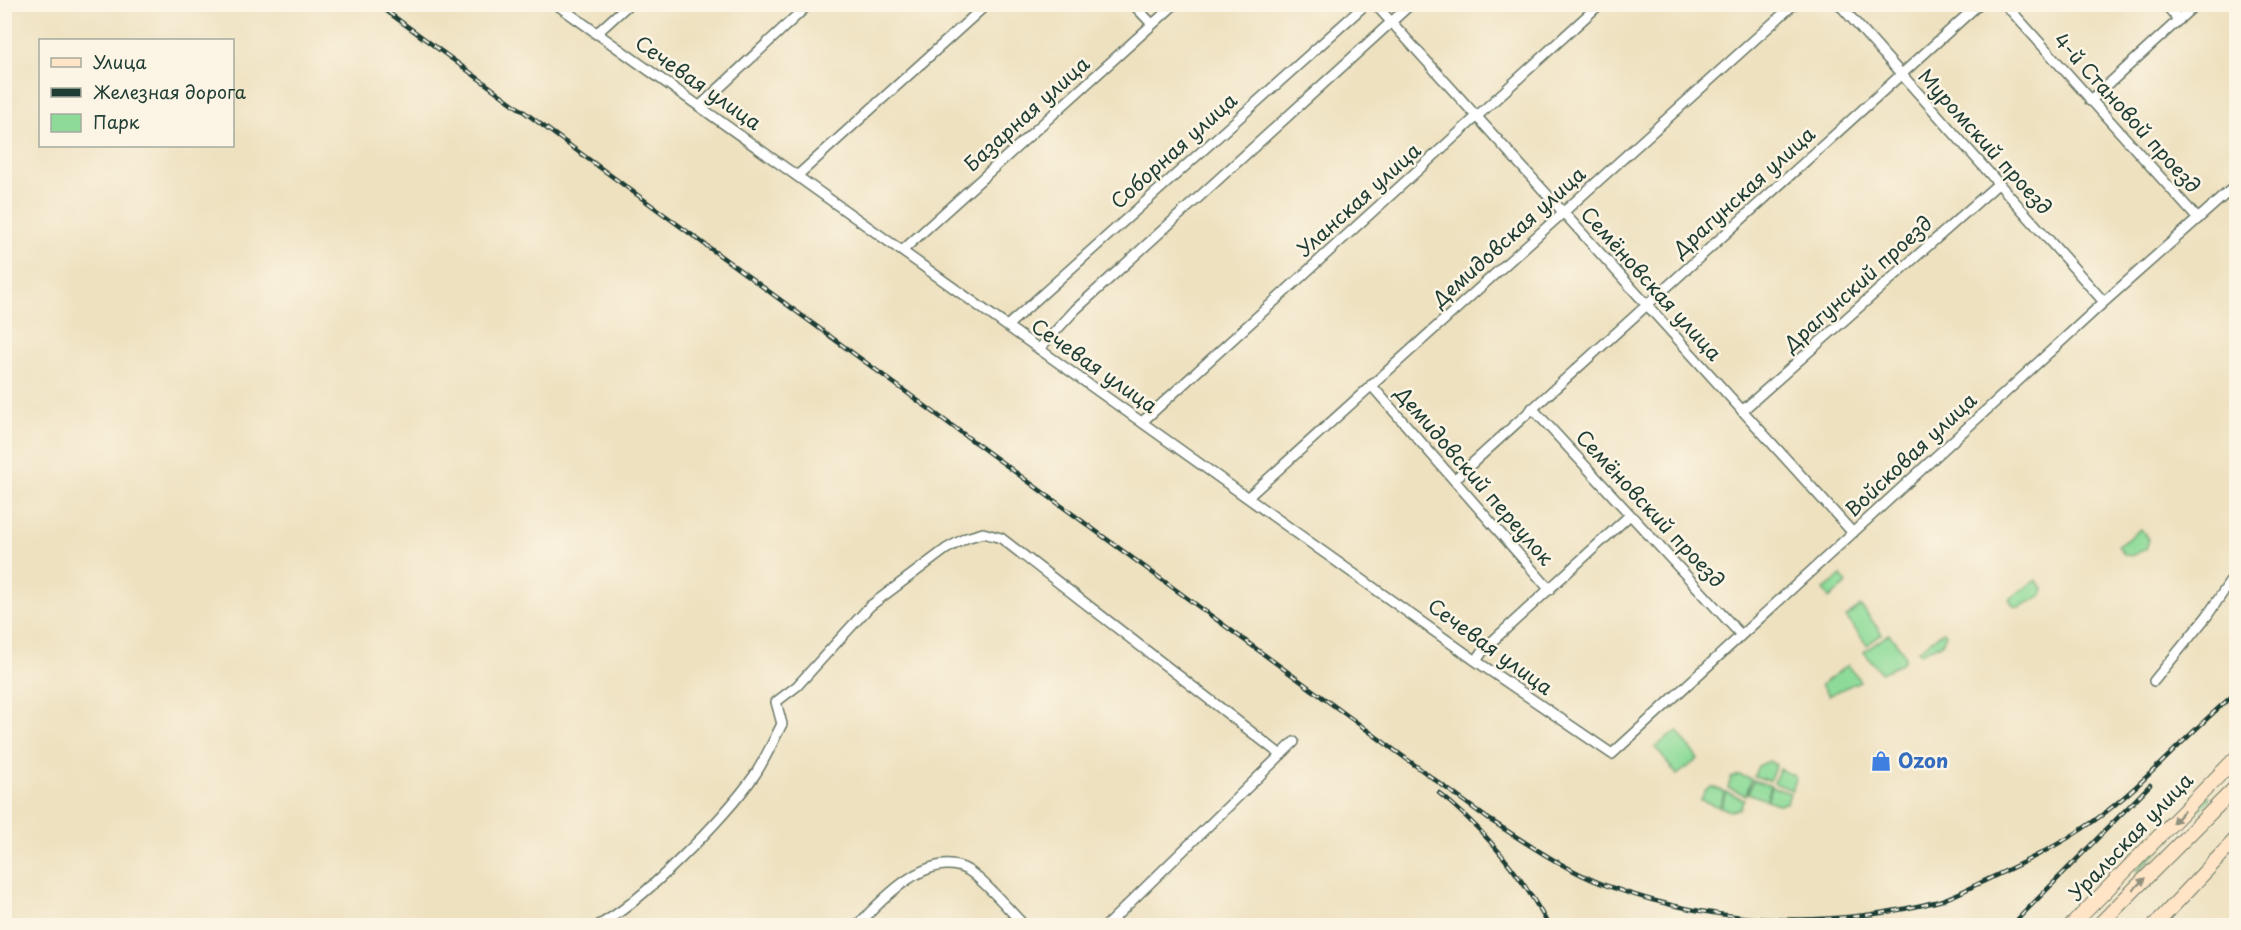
<svg xmlns="http://www.w3.org/2000/svg" width="2241" height="930" viewBox="0 0 2241 930" font-family="'Playpen Sans',sans-serif">
<style>
.green{fill:#8edb99;stroke:#568c66;stroke-width:1.5}
.lines{fill:none;stroke-linecap:round;stroke-linejoin:round}
.street-casing{stroke:#677665;stroke-width:12}
.secondary-casing{stroke:#677665;stroke-width:16}
.street{stroke:#fff;stroke-width:9}
.secondary{stroke:#ffe4c6;stroke-width:14}
.rail-casing{stroke:#1f3d34;stroke-width:4.5}
.rail{stroke:#fcf5e5;stroke-width:2;stroke-dasharray:7;stroke-linecap:butt}
.oneway{fill:#8f907d}
.labels{text-anchor:middle;stroke-width:5;stroke-linejoin:round;paint-order:stroke}
.street-label{font-size:20px;fill:#1f3d34;stroke:#fcf5e5}
.shop-label{font-size:20px;font-weight:bold;fill:#366cbe;stroke:#fcf5e5;text-anchor:start}
</style>
<rect width="100%" height="100%" fill="#fcf5e5"/>
<filter id="ink" filterUnits="userSpaceOnUse"><feTurbulence type="fractalNoise" baseFrequency=".0167" numOctaves="2"/><feDisplacementMap in="SourceGraphic" scale="12" xChannelSelector="R" yChannelSelector="G"/><feConvolveMatrix kernelMatrix="1 2 1 2 8 2 1 2 1" color-interpolation-filters="sRGB"/></filter>
<filter id="wash" filterUnits="userSpaceOnUse"><feTurbulence type="fractalNoise" baseFrequency=".008" numOctaves="4" result="noise"/><feDisplacementMap in="SourceGraphic" scale="24" xChannelSelector="R" yChannelSelector="G"/><feGaussianBlur stdDeviation="1.35" result="paint"/><feColorMatrix in="noise" values="0 0 0 0 0 0 0 0 0 0 0 0 0 0 0 0 0 1.4 0 .05"/><feComposite in="paint" operator="in"/></filter>
<g filter="url(#wash)">
<rect width="100%" height="100%" fill="#eee1c0"/>
<path class="green" d="M2141 529 2149 540 2146 549 2131 556 2124 554 2118 546Z
M1841 576 1847 584 1829 598 1823 590Z
M2036 580 2044 590 2042 596 2019 607 2014 606 2009 599Z
M1861 606 1882 634 1867 645 1846 617Z
M1944 631 1946 634 1942 644 1920 653 1918 650Z
M1889 634C1909 660 1914 659 1881 673L1864 652Z
M1848 665 1860 681 1829 695 1821 685Z
M1677 731 1698 759 1677 775 1655 747Z
M1769 761 1776 764 1770 781 1754 776 1758 766Z
M1779 769 1793 775 1796 779 1792 790 1774 783Z
M1739 775 1751 779 1746 795 1728 788 1731 778Z
M1753 780 1771 786 1766 800 1748 793Z
M1712 787 1725 792 1719 807 1701 800 1705 790Z
M1772 787 1790 793 1787 803 1778 804 1767 800Z
M1726 792 1744 799 1740 809 1730 811 1721 807Z
M2207 795 2210 799 2139 871 2136 870Z"/>
</g>
<g filter="url(#ink)">
<g class="lines">
<g class="street-casing">
<path id="street" d="M556 4 1476 661 1612 754 2104 302 2236 185
M1133 4 1152 24
M1375 4 1853 533
M1839 4 2104 302
M2005 4 2198 219
M2165 4 2179 20
M596 34 629 4
M2090 101 2196 4
M700 106 809 4
M797 176 987 4
M903 250 1175 4
M1007 326 1366 4
M1039 349 1076 309 1411 4
M1371 385 1550 590
M1532 408 1741 635
M1742 411 1999 183
M1142 422 1600 4
M1455 479 1979 4
M1248 497 1794 4
M1476 661 1485 648 1630 515
M2154 681 2207 616 2236 573
M597 926C641 904 725 817 754 776 765 760 773 741 782 724L776 702 797 686 870 606 946 549 966 538 983 533 1001 538 1281 755
M857 926C881 900 930 847 969 871 985 881 1010 911 1025 926
M1106 926 1294 742"/>
</g>
<g class="secondary-casing">
<path id="secondary" d="M2071 926 2236 758
M2098 926 2236 787
M2154 926 2236 839"/>
</g>
<use href="#street" class="street"/>
<use href="#secondary" class="secondary"/>
<g class="rail-casing">
<path id="rail" d="M377 4 1487 818C1525 842 1563 869 1605 885 1714 925 1826 930 1939 901 1953 897 1967 889 1980 883 2018 865 2057 847 2091 823 2145 785 2186 734 2236 693
M1439 793C1485 830 1521 874 1549 926
M2011 926 2150 785"/>
</g>
<use href="#rail" class="rail"/>
</g>
<defs><path id="oneway-solid" d="M-6-.8H1V-3.2L6.5 0L1 3.2V.8H-6Z" transform="scale(1.5)"/></defs>
<g class="oneway">
<use href="#oneway-solid" transform="translate(2178 817) rotate(134)"/>
<use href="#oneway-solid" transform="translate(2139 884) rotate(-45)"/>
</g>
</g>
<defs>
<g id="shop-bare" transform="scale(1.62)"><path d="M-5-2.5h2.3a2.7 3.5 0 0 1 5.4 0H5L5.5 6h-11ZM-1.5-2.5h3a1.5 2.3 0 0 0-3 0Z" fill="#3f7fe0" stroke="#fcf5e5" stroke-width="2.5" paint-order="stroke"/></g>
</defs>
<g fill-rule="evenodd">
<use href="#shop-bare" x="1881" y="761"/>
</g>
<g class="labels">
<g class="street-label">
<text transform="translate(698 83) rotate(35)" y="7">Сечевая улица</text>
<text transform="translate(2127 113) rotate(48)" y="7">4-й Становой проезд</text>
<text transform="translate(1027 114) rotate(-42)" y="7">Базарная улица</text>
<text transform="translate(1985 142) rotate(48)" y="7">Муромский проезд</text>
<text transform="translate(1174 151) rotate(-42)" y="7">Соборная улица</text>
<text transform="translate(1744 192) rotate(-42)" y="7">Драгунская улица</text>
<text transform="translate(1359 200) rotate(-42)" y="7">Уланская улица</text>
<text transform="translate(1509 237) rotate(-42)" y="7">Демидовская улица</text>
<text transform="translate(1651 284) rotate(48)" y="7">Семёновская улица</text>
<text transform="translate(1858 284) rotate(-42)" y="7">Драгунский проезд</text>
<text transform="translate(1094 366) rotate(35)" y="7">Сечевая улица</text>
<text transform="translate(1911 455) rotate(-43)" y="7">Войсковая улица</text>
<text transform="translate(1474 476) rotate(49)" y="7">Демидовский переулок</text>
<text transform="translate(1650 509) rotate(47)" y="7">Семёновский проезд</text>
<text transform="translate(1490 647) rotate(36)" y="7">Сечевая улица</text>
<text transform="translate(2131 837) rotate(-46)" y="7">Уральская улица</text>
</g>
<g class="shop-label">
<text x="1898" y="768">Ozon</text>
</g>
</g>
<rect width="2241" height="930" fill="none" stroke="#fcf5e5" stroke-width="24"/>
<rect x="39" y="39" width="195" height="108" fill="#fcf5e5" stroke="#a4ab9e" stroke-width="1.5"/>
<rect x="51" y="58" width="30" height="9" fill="#ffe4c6" stroke="#a4ab9e" stroke-width="1.5"/>
<text x="93" y="69" font-size="18" fill="#1f3d34">Улица</text>
<rect x="51" y="88" width="30" height="9" fill="#1f3d34" stroke="#a4ab9e" stroke-width="1.5"/>
<text x="93" y="99" font-size="18" fill="#1f3d34">Железная дорога</text>
<rect x="51" y="114" width="30" height="18" fill="#8edb99" stroke="#a4ab9e" stroke-width="1.5"/>
<text x="93" y="129" font-size="18" fill="#1f3d34">Парк</text>
</svg>
